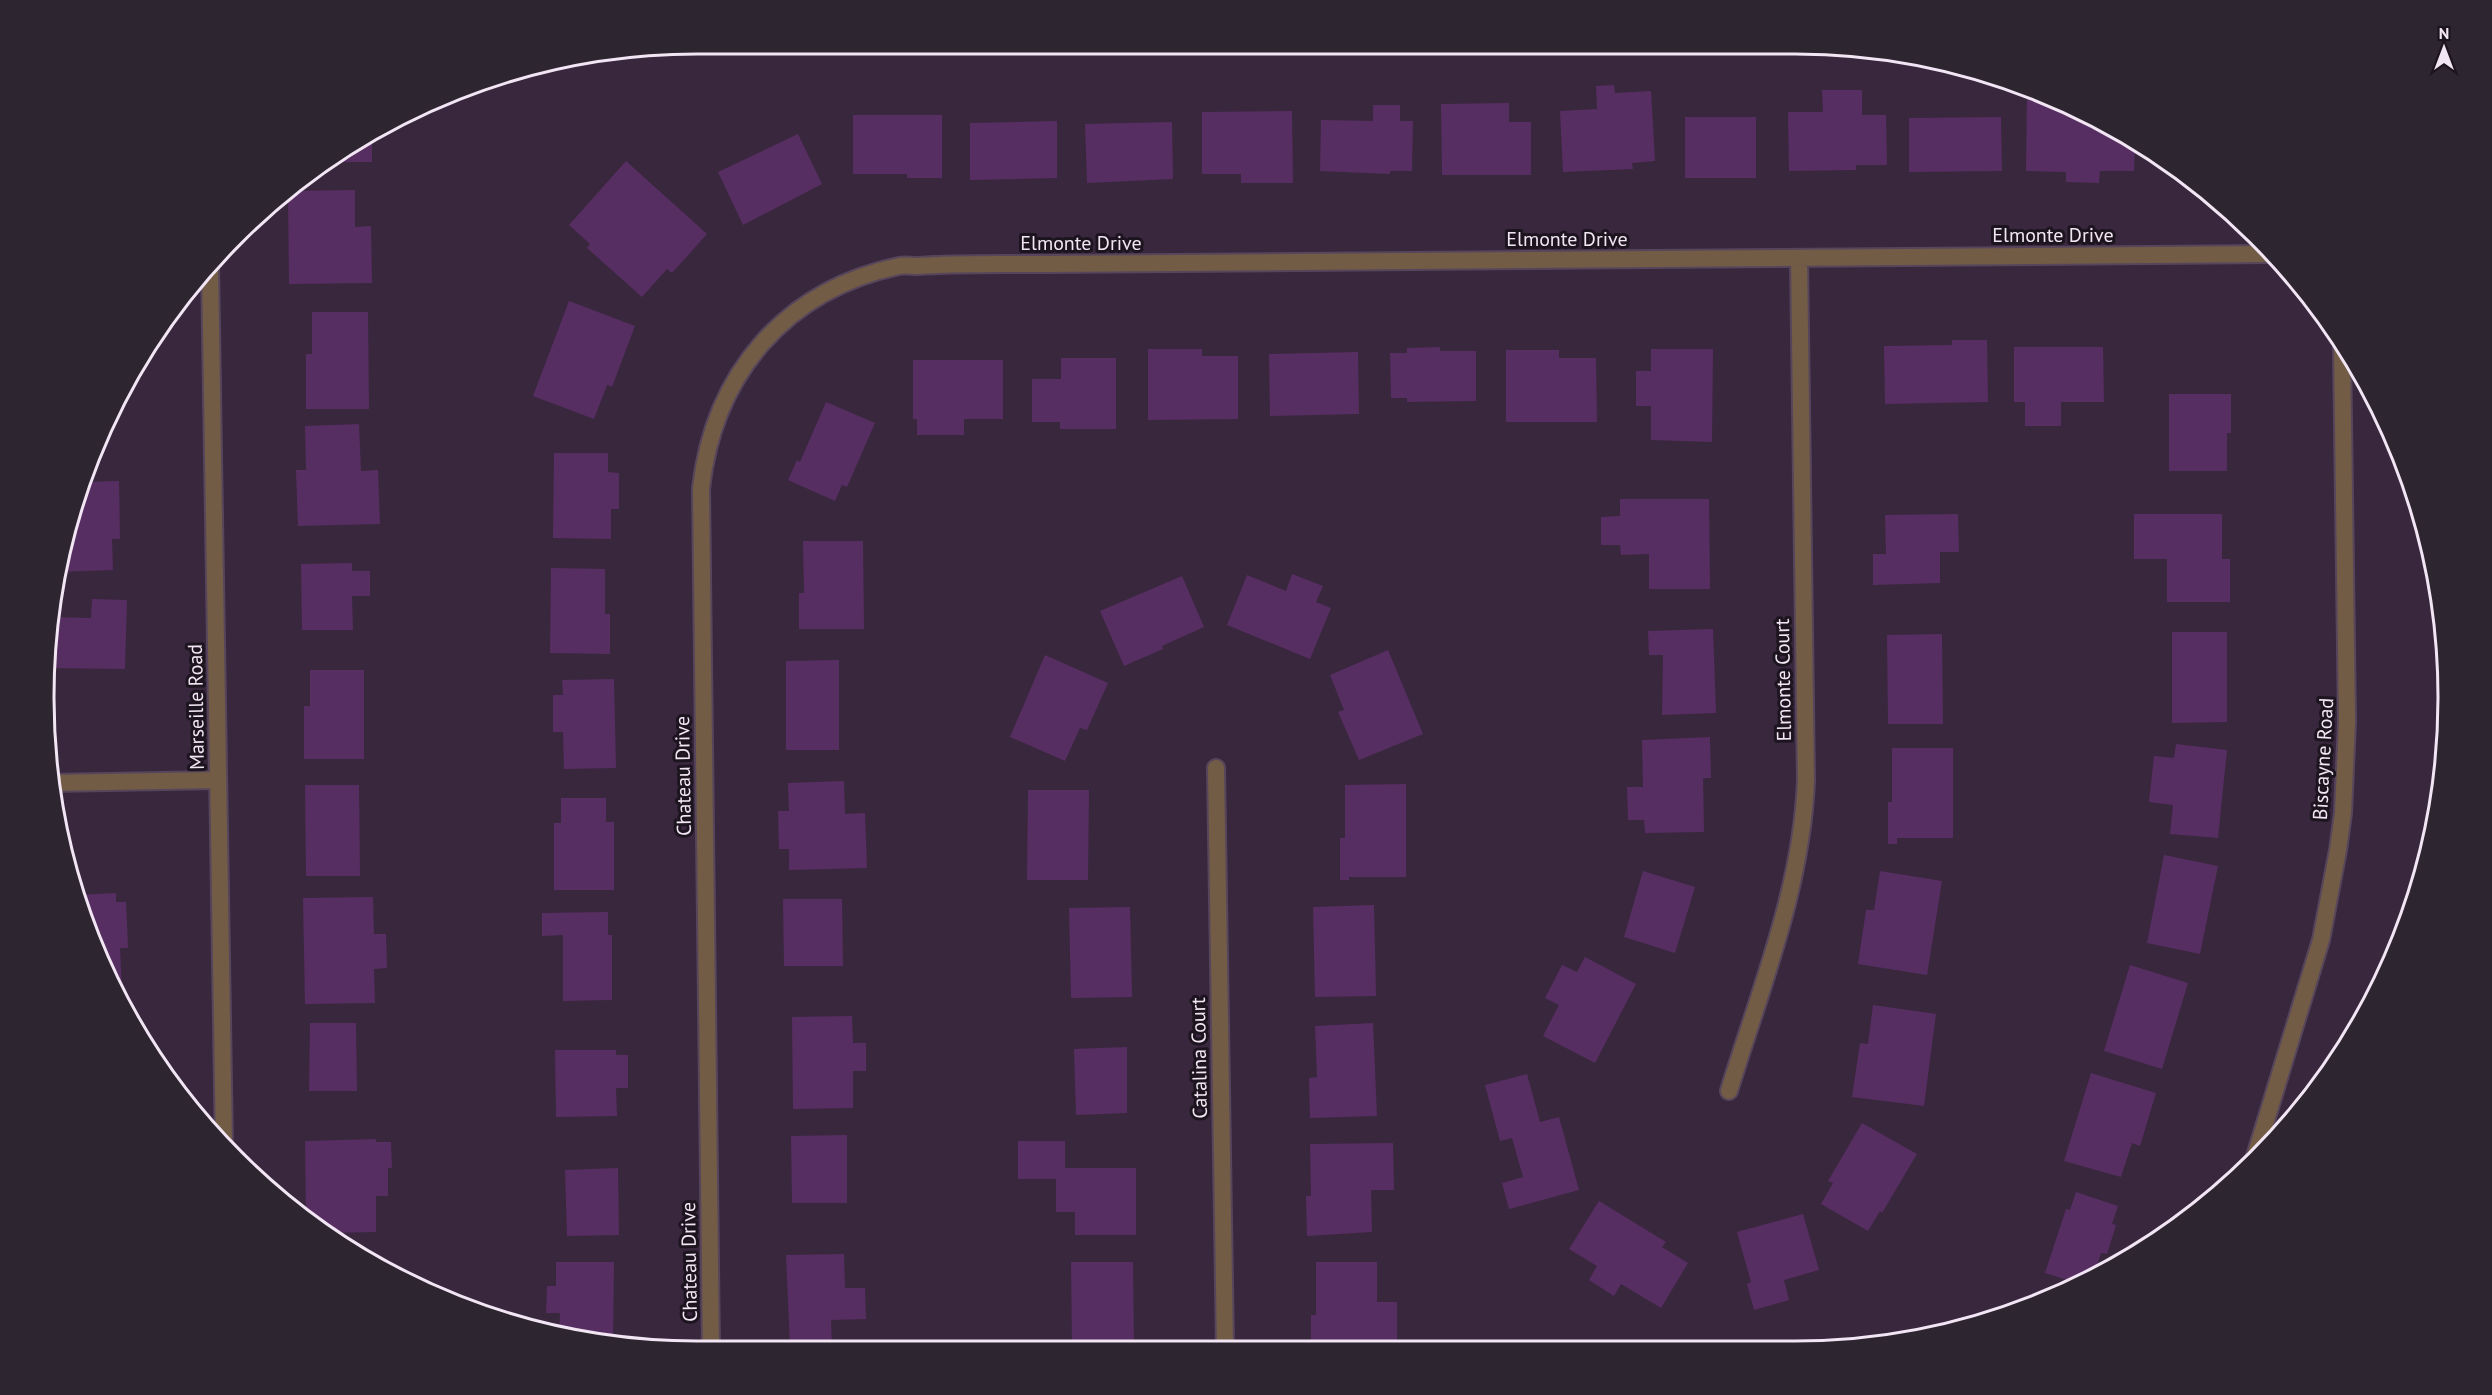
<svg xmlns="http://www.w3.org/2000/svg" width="2492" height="1395" viewBox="0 0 2492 1395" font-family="'PT Sans',sans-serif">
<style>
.building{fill:#572e61}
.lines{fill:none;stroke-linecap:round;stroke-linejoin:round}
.minor-casing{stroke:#57465b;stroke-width:20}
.minor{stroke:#725c46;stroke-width:16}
.labels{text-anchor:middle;stroke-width:6;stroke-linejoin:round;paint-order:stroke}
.street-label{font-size:20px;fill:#f2e6f5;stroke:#1c141e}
.rim{fill:none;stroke:#f2e6f5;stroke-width:3}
</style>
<rect width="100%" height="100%" fill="#39273e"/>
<path class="building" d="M1614 85 1615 93 1651 91 1655 161 1632 163 1633 169 1563 172 1560 111 1597 109 1596 86Z
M1822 90H1862V115H1886L1887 165H1856V170L1789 171 1788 112H1823Z
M2027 93H2038L2122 131 2135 141 2134 171H2100L2099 183 2066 182V172L2026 171Z
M1509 103V122H1531V175H1442L1441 104Z
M1373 105H1400V121H1413L1412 171H1390V174L1320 171 1321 120 1373 121Z
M1292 111 1293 183H1241V174H1202V112Z
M853 115H942V178H907V174H853Z
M1685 117H1756V178H1685Z
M2001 117 2002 171 1909 172V118Z
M1057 121V178L970 180V123Z
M1172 122 1173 179 1087 183 1085 124Z
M372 133V162H326Z
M798 134 822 184 743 225 718 172Z
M626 161 707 234 672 273 667 269 642 297 587 248 590 244 569 225Z
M355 190V227L371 226 372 283 289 284 288 191Z
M569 301 635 326 612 387 607 385 594 419 533 396Z
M312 312H368L369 409H306V354H312Z
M1952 340H1987L1988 402 1885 404 1884 346 1952 345Z
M1440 347V351H1476V401L1407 402V398H1391L1390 353H1407V348Z
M2014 347H2103L2104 402H2061V426H2025V402H2014Z
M1148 349H1202V356H1238V419L1148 420Z
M1651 349H1713L1712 442 1651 440V406H1636V371H1651Z
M1506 350H1559V358H1596L1597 422H1506Z
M1358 352 1359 414 1270 416 1269 354Z
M1061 358H1116V429H1060V422H1032V379H1061Z
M913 360H1003V419H964V435H917V419H913Z
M2169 394H2231V433H2227V471H2169Z
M826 402 875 423 847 487 842 485 835 501 788 480 797 460 800 462Z
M359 424 361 471 378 470 380 524 298 526 296 470H306L305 426Z
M554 453H608V472L619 473V509H611V539L553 538Z
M119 481 120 539H112L113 570 59 572 66 528 83 482Z
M1620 499H1709L1710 589H1649V554L1621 555 1620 545H1601V517L1620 516Z
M1958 514 1959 552H1940V583L1873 585V554H1886L1885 515Z
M2134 514H2222V559H2230V602H2167V559H2134Z
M803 541H863L864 629H799V593H804Z
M352 563V571H370V596H352L353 630H302L301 564Z
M551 568 605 569V614H610V654L550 653Z
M1292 574 1323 586 1316 602 1331 608 1310 659 1227 625 1247 575 1286 591Z
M1182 576 1204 627 1162 646 1163 649 1124 666 1100 611Z
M92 599 127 600 125 669 47 668 49 617 91 618Z
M1713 629 1716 713 1662 715 1663 655H1649L1648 631Z
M2172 632H2227V722L2172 723Z
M1942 634 1943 724H1888L1887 635Z
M1388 650 1423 734 1359 760 1338 712 1344 710 1330 675Z
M1045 655 1108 683 1087 730 1080 728 1065 761 1010 737Z
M839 660V750H786V661Z
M310 670H364V759H304V706H310Z
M614 679 616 768 564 769 563 732H553V695H563L562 680Z
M1710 737 1711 778H1703L1704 832 1645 833 1644 820H1628L1627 787H1643L1642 740Z
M2176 744 2227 750 2218 838 2170 834 2173 805 2149 802 2154 756 2174 758Z
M1892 748H1953V838H1897V844H1888V802H1892Z
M844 781 845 814 865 813 867 868 789 870V849H779L778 811H789L788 783Z
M1406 784V877H1349V880H1340V838H1345V785Z
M305 785H359L360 876H306Z
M1028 790H1089L1088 880H1027Z
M561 798H606V822H614V890H554V823H561Z
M2164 855 2218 866 2200 954 2147 943Z
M1643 871 1695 887 1675 953 1624 937Z
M1880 871 1942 881 1927 975 1858 964 1866 910H1874Z
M116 893V902H126L128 948H120L122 989 114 990 93 947 77 895Z
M373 897 374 934H386L387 968 374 969 375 1003 305 1004 303 898Z
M783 899H842L843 966H784Z
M1374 905 1376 996 1315 997 1313 907Z
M1130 907 1132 997 1071 998 1069 908Z
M608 912V935H612V1000L563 1001V935L542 936V913Z
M1585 957 1636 984 1595 1063 1543 1036 1559 1005 1545 998 1562 965 1577 972Z
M2130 965 2188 983 2162 1069 2104 1051Z
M1873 1005 1936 1014 1924 1106 1852 1097 1860 1043 1868 1044Z
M852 1016 853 1043H866V1071H853V1108L793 1109 792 1017Z
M310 1023H356L357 1091H309Z
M1373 1023 1377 1116 1310 1118 1309 1078 1317 1077 1315 1026Z
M1127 1047V1113L1076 1115 1074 1049Z
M555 1050H616V1055H628V1088H616L617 1116 556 1117Z
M2091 1073 2156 1093 2140 1146 2132 1143 2121 1177 2064 1161Z
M1527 1074 1540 1122 1559 1117 1579 1190 1509 1209 1502 1183 1523 1177 1512 1138 1500 1141 1485 1085Z
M1862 1123 1917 1154 1882 1213 1880 1211 1868 1231 1821 1204 1833 1183 1828 1181Z
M847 1135V1203H792L791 1136Z
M376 1139V1142H391L392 1168H388V1196H376V1232L327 1233 306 1218 305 1141Z
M1018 1141H1065V1168H1136V1235H1075V1212H1056V1179H1018Z
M1393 1143 1394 1190H1371L1372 1232 1307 1236 1306 1196H1311L1310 1144Z
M618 1168 619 1235 567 1236 565 1170Z
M2076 1192 2118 1206 2112 1224 2116 1225 2107 1254 2101 1253 2095 1272 2074 1282 2045 1273 2066 1209 2070 1210Z
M1599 1201 1666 1242 1662 1247 1688 1263 1661 1308 1621 1284 1614 1296 1589 1280 1597 1266 1569 1249Z
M1803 1214 1819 1270 1784 1280 1789 1300 1754 1310 1747 1284 1751 1282 1737 1232Z
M844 1254 845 1288H865L866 1319 831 1320 832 1347 790 1348 786 1255Z
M556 1262H614L613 1343 559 1334 560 1313H546L547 1286H556Z
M1071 1262H1133L1134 1348 1072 1349Z
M1316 1262H1377V1302H1397V1343H1377V1348H1311V1315H1316Z"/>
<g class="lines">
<g class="minor-casing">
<path id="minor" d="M210 266 224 1147
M1216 768 1225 1348
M51 783 218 780
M1729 1091C1760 990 1802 888 1806 780L1799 258
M2253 1163 2321 940 2338 850 2343 813 2347 722 2342 346
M711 1350 701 488C714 374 785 290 899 266 904 265 911 266 917 266 959 263 1002 264 1045 264L2271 254"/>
</g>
<use href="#minor" class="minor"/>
</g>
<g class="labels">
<g class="street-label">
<text x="2053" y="242">Elmonte Drive</text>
<text x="1567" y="246">Elmonte Drive</text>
<text x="1081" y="250">Elmonte Drive</text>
<text transform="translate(1783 680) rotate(-91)" y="7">Elmonte Court</text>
<text transform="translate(196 707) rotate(-91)" y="7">Marseille Road</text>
<text transform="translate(2323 759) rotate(-87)" y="7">Biscayne Road</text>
<text transform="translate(683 776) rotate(-91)" y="7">Chateau Drive</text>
<text transform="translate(1199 1058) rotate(-91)" y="7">Catalina Court</text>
<text transform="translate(689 1262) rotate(-91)" y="7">Chateau Drive</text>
</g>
</g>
<path d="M0 0H2492V1395H0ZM697 54H1795A643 643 0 0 1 2438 697V698A643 643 0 0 1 1795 1341H697A643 643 0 0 1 54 698V697A643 643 0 0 1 697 54Z" fill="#2d252f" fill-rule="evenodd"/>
<path class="rim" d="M697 54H1795A643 643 0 0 1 2438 697V698A643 643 0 0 1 1795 1341H697A643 643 0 0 1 54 698V697A643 643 0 0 1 697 54Z"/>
<g transform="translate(2444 48)" stroke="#1c141e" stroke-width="4.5" paint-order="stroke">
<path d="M0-4.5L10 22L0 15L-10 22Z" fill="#f2e6f5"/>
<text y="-9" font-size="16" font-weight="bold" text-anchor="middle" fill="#f2e6f5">N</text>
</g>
</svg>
